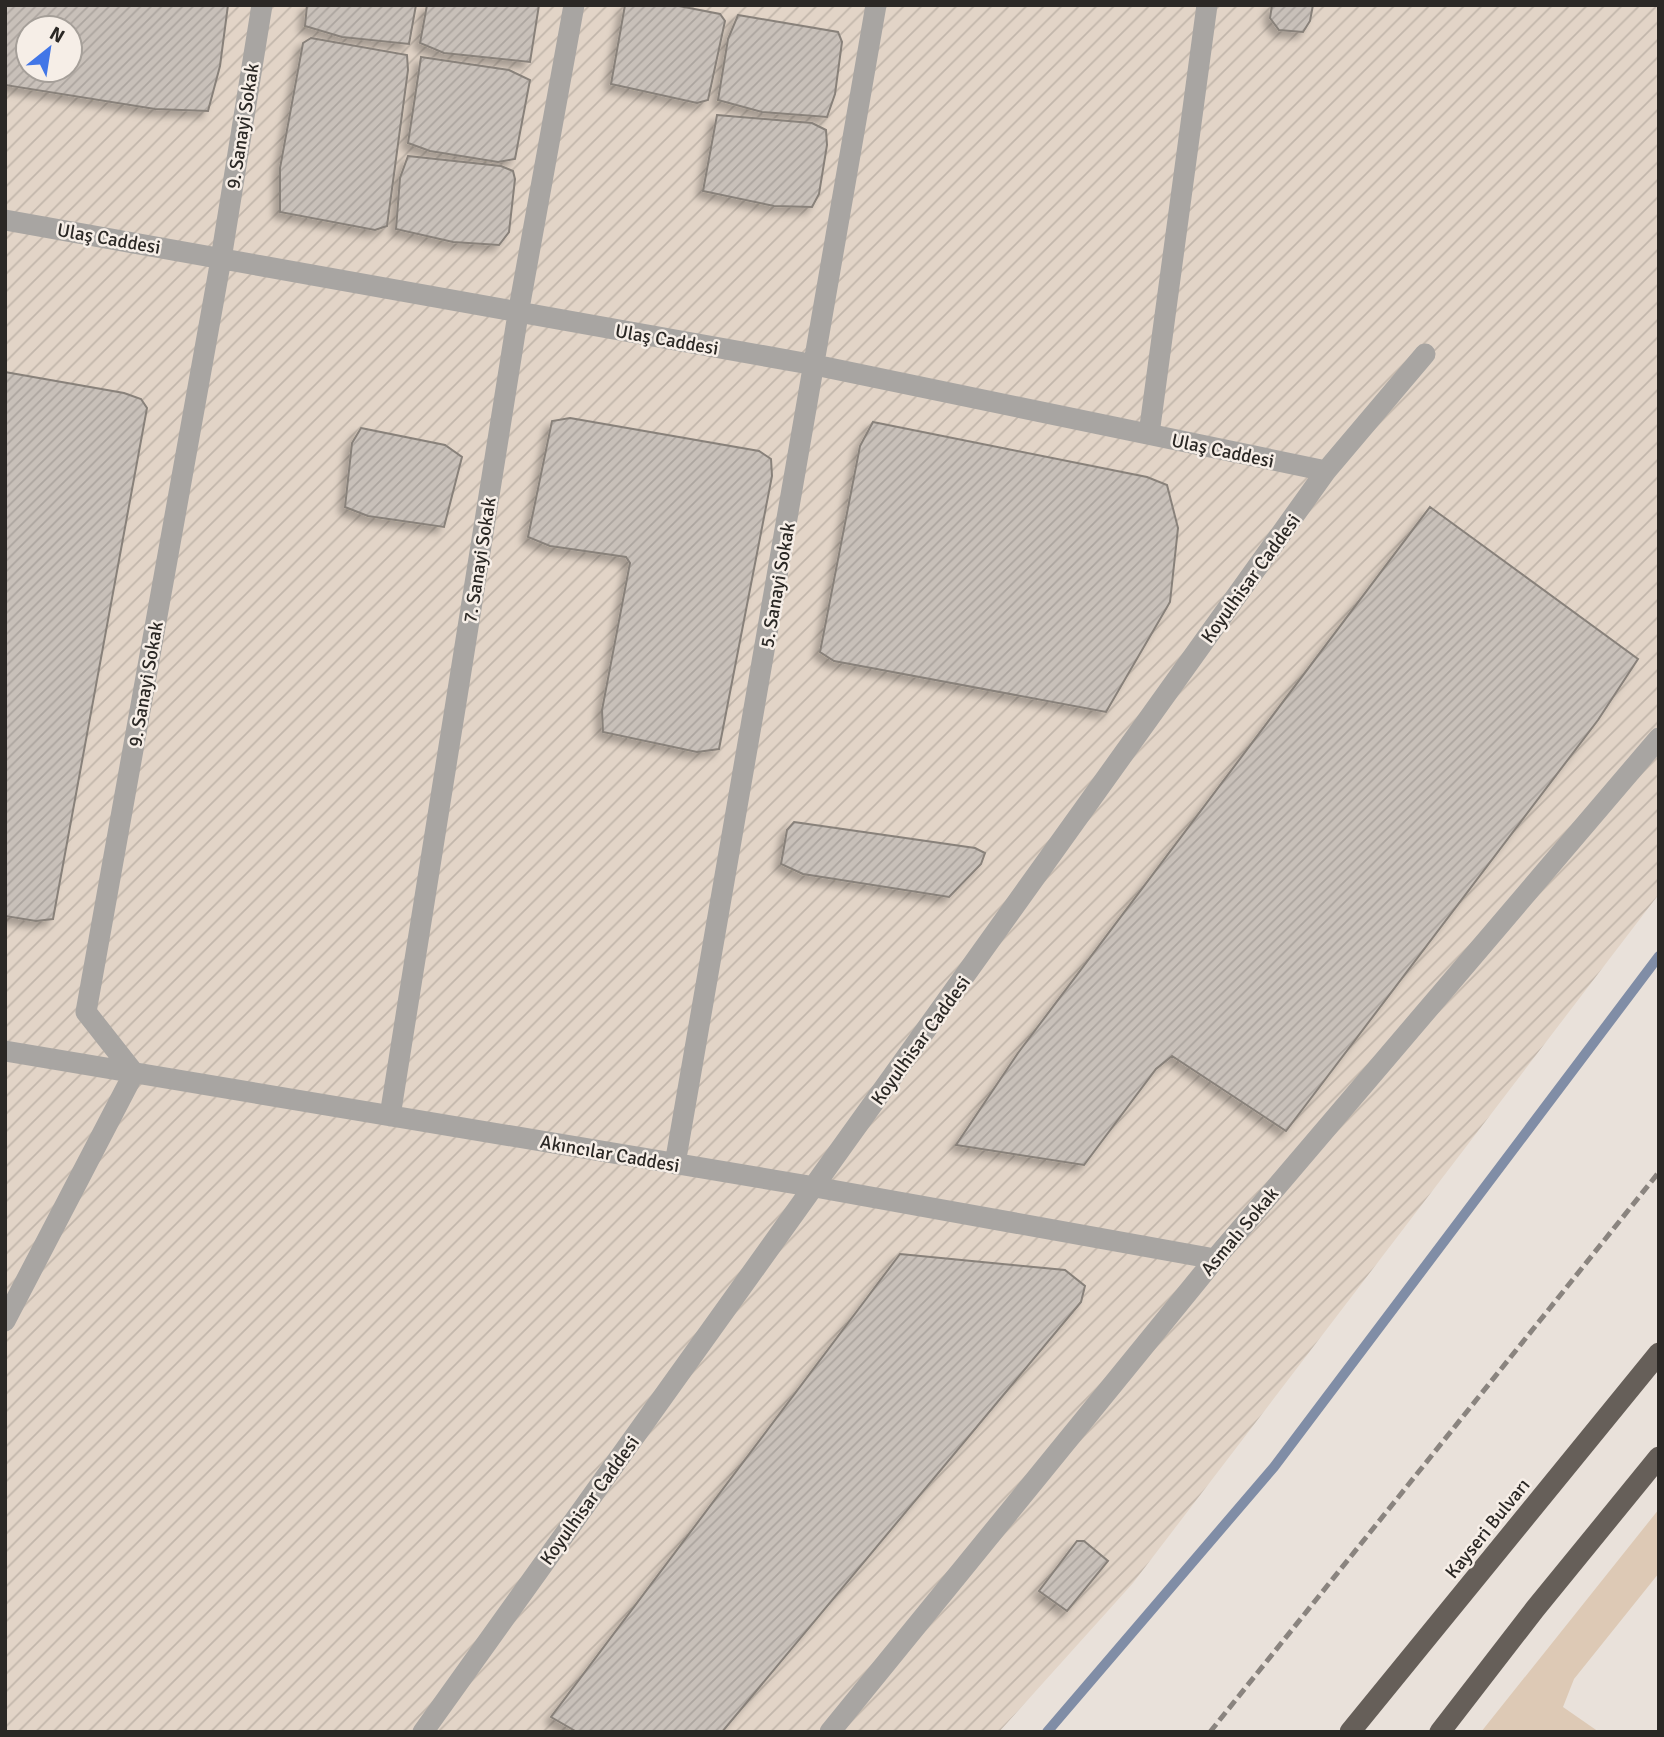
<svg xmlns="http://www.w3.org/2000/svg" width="1664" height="1737" viewBox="0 0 1664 1737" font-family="Signika,sans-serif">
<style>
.industrial{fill:url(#industrial-furrows);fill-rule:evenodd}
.green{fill:#ddc9b5}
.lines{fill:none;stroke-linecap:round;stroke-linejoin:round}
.stream{stroke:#808da6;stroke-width:10}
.building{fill:url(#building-hatch);stroke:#88817a;stroke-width:2;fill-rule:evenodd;filter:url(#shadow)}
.minor{stroke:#a8a5a2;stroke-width:21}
.highway{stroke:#665f59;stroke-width:21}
.rail{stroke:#8a847f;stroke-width:5;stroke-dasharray:10 5;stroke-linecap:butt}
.labels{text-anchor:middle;stroke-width:5;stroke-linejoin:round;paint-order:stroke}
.street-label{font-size:19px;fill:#2b2825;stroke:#f6eee7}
</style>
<defs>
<pattern id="industrial-furrows" width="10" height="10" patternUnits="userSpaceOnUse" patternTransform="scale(1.75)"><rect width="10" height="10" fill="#e2d4c7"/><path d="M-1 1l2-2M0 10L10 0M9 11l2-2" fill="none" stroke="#c2b6ab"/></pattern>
<pattern id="building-hatch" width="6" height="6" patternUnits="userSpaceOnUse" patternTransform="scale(1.75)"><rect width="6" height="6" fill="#c8c0b9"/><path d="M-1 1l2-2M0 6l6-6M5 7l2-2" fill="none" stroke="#aca59f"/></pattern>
<filter id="shadow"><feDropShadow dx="-6" dy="6" stdDeviation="3.5" flood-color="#0004"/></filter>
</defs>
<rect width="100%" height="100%" fill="#e9e1da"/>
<path class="industrial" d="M5 5H1659V894L1133 1583 999 1732H5ZM28 28H70V70H28Z"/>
<path class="green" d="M1659 1509V1573L1574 1679 1563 1707 1599 1732H1481Z"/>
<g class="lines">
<path class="stream" d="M1047 1732 1274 1467 1659 956"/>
</g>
<path class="building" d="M5 5H228L220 66 208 111 155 109 5 85ZM28 28H70V70H28Z
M307 5H416L409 44 342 37 305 26Z
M427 5H539L530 62 444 53 420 43Z
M625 5H674L720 14 725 21 708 100 697 103 611 84Z
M1272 5H1313L1310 21 1303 32 1279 30 1270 18Z
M738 15 838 32 842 42 835 94 827 117 762 112 718 100 728 39Z
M311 38 407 55 408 70 387 226 375 230 280 212V168L303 43Z
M421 57 509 70 530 80 515 159 498 162 430 151 408 143Z
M717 115 812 123 826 130 827 145 819 194 812 207 774 206 703 191Z
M408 156 501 166 513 171 515 179 509 232 499 245 453 242 396 229 400 178Z
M5 372 124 393 141 399 147 408 53 919 36 921 5 916Z
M570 418 759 451 771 459 772 476 719 749 697 752 603 732 602 710 630 563 626 557 550 546 528 537 552 421Z
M873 422 1147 477 1167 485 1178 528 1170 602 1106 712 834 661 820 652 860 446Z
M361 428 445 445 462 457 444 527 368 516 345 507 352 443Z
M1430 507 1638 659 1598 720 1286 1131 1172 1056 1156 1069 1084 1165 956 1145 1018 1053Z
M794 822 975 848 985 853 981 864 949 897 803 874 781 864 787 830Z
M900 1254 1065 1270 1085 1286 1081 1302 722 1732H577L551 1717Z
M1077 1541H1084L1108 1561 1067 1611 1039 1591Z"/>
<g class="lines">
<path class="minor" d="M5 220 815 365 1326 471
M1149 434 1207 5
M5 1051 815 1187 1215 1259
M390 1116 518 314 574 5
M675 1164 876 5
M5 1321 134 1073 86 1012 221 259 262 5
M423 1732 1326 471 1425 354
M830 1732 1215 1259 1659 738"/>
<path class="highway" d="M1350 1732 1659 1353
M1440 1732 1535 1609 1659 1457"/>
<path class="rail" d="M1210 1732 1659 1172"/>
</g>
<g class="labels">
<g class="street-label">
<text transform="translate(242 126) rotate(-81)" y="7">9. Sanayi Sokak</text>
<text transform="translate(109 238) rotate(10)" y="7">Ulaş Caddesi</text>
<text transform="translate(667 339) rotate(10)" y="7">Ulaş Caddesi</text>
<text transform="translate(1223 450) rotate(12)" y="7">Ulaş Caddesi</text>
<text transform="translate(479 560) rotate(-81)" y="7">7. Sanayi Sokak</text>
<text transform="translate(1250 578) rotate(-54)" y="7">Koyulhisar Caddesi</text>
<text transform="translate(777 585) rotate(-80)" y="7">5. Sanayi Sokak</text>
<text transform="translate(145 684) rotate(-80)" y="7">9. Sanayi Sokak</text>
<text transform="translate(920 1040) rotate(-54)" y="7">Koyulhisar Caddesi</text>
<text transform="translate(610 1153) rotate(10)" y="7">Akıncılar Caddesi</text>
<text transform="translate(1239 1231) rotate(-50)" y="7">Asmalı Sokak</text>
<text transform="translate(589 1500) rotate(-54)" y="7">Koyulhisar Caddesi</text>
<text transform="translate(1487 1528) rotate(-51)" y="7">Kayseri Bulvarı</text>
</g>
</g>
<rect width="1664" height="1737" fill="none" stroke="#2b2825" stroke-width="14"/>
<g transform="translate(49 49) rotate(30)"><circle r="33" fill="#f6eee7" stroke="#a59f99" stroke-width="2"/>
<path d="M0-5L12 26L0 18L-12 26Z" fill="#4276e7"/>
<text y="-10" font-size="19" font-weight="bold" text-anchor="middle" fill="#2b2825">N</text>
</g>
</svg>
